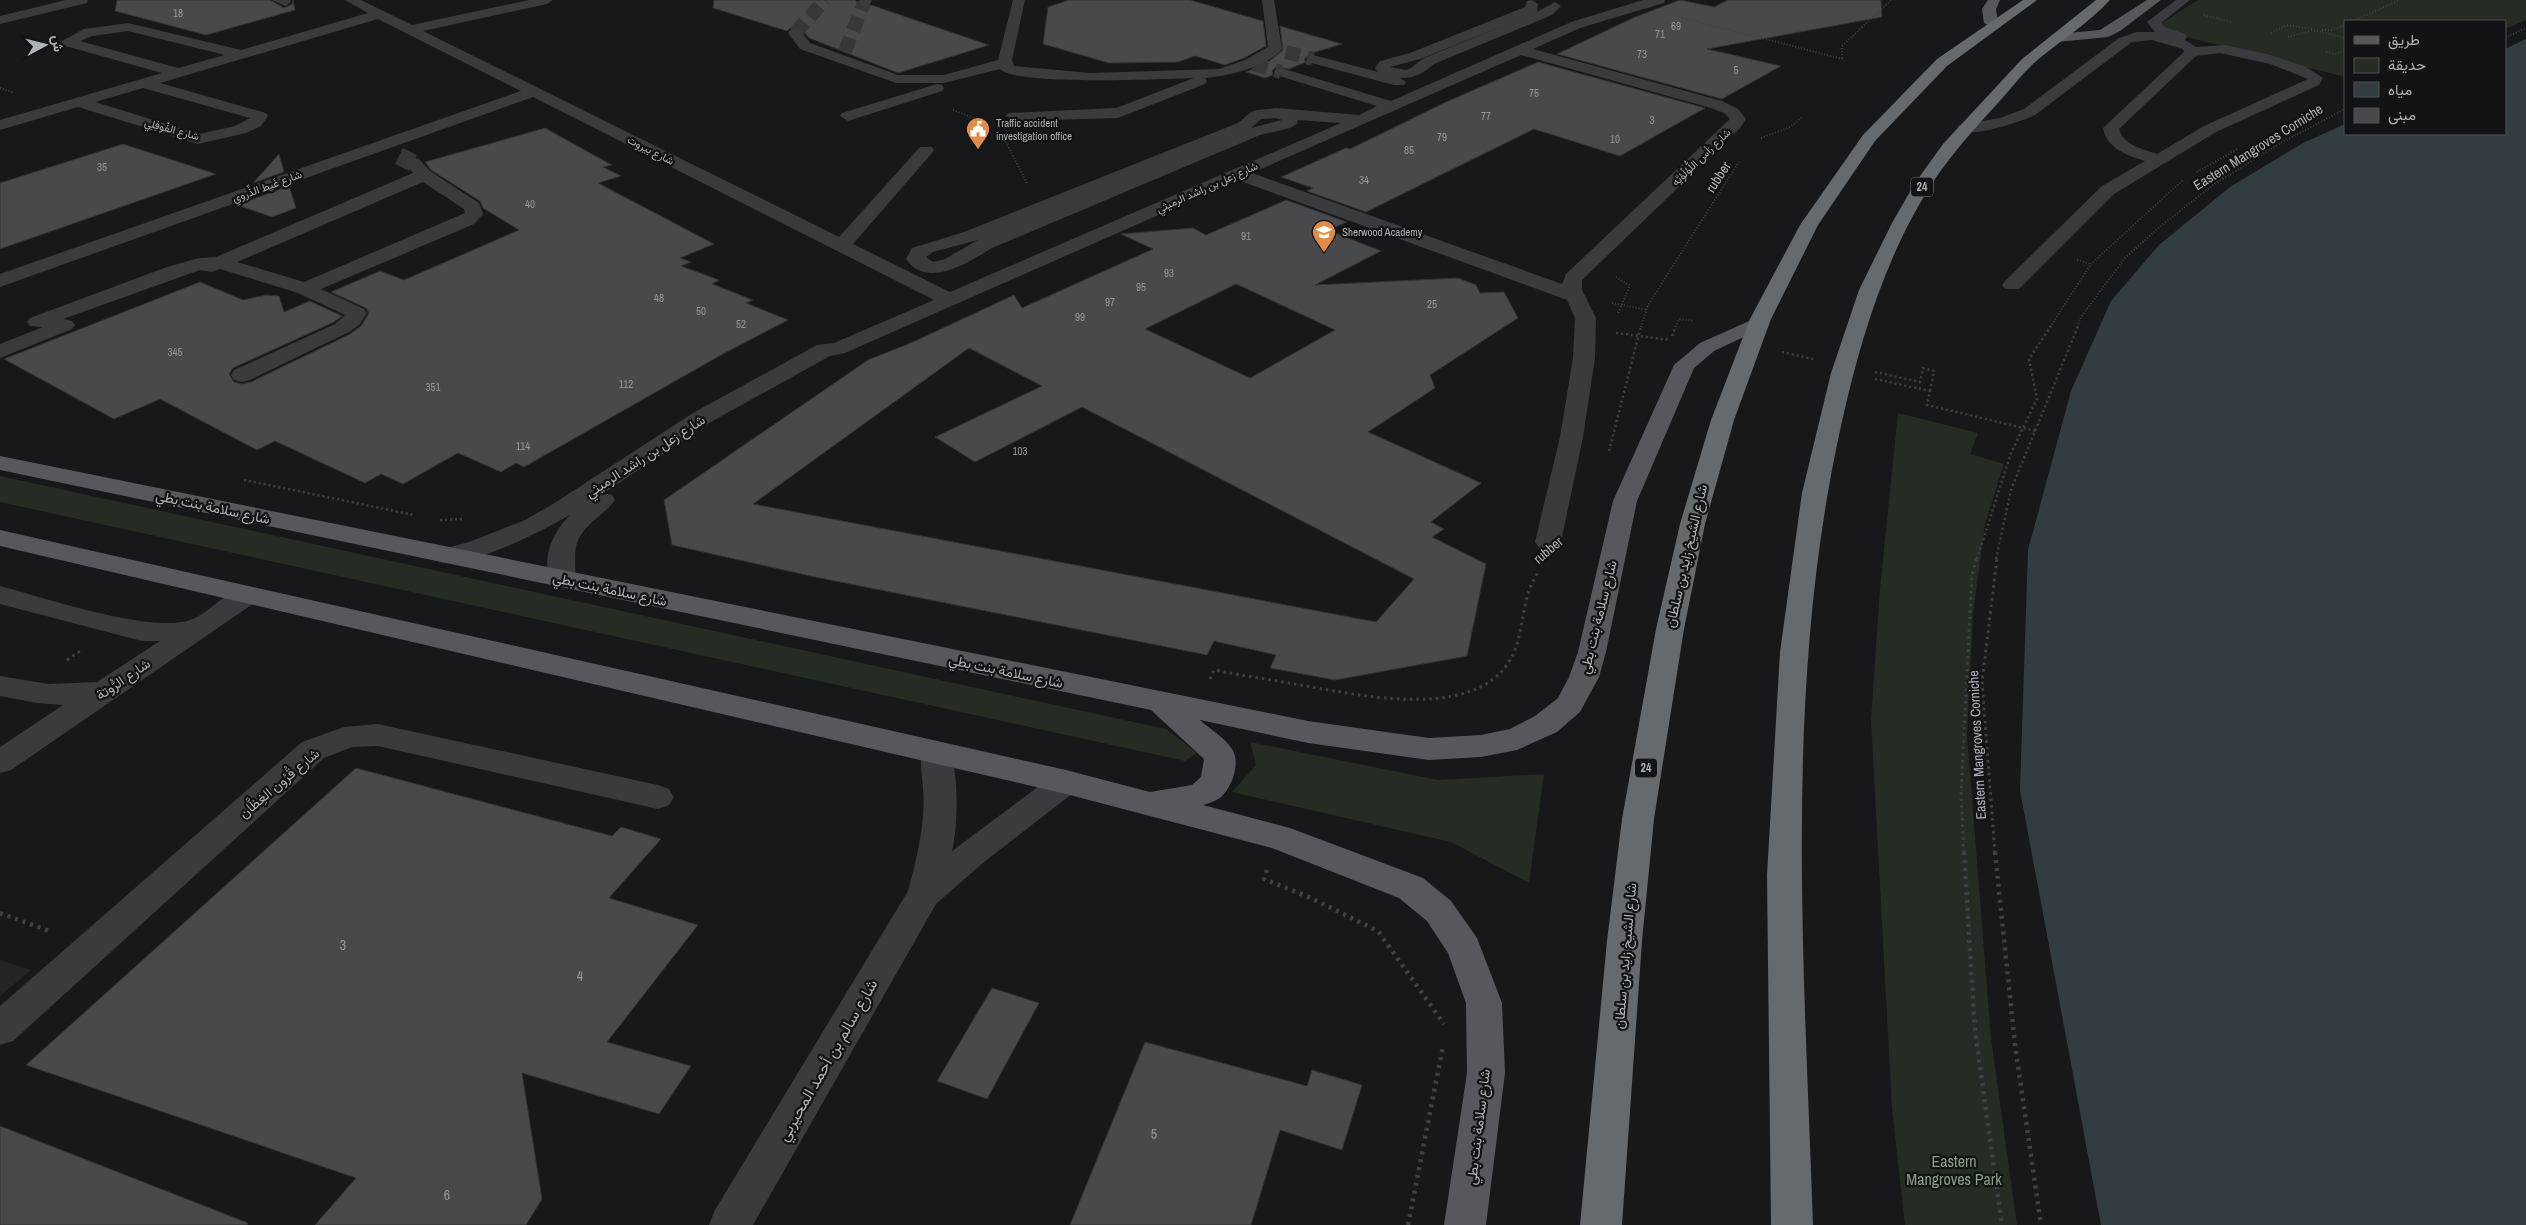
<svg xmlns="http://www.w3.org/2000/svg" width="2526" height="1225" viewBox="0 0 2526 1225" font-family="'Archivo Narrow',Vazirmatn,sans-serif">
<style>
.built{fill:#242426}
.green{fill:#242c24}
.water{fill:#323d41}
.building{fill:#47494c;stroke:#323235;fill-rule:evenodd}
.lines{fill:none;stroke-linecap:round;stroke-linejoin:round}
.minor-tunnel-far1{stroke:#353739;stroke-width:14;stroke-dasharray:14 8;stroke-linecap:butt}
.minor-tunnel{stroke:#353739;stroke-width:18;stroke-dasharray:18 9;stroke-linecap:butt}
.path-far3{stroke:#3f4245;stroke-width:2;stroke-dasharray:1 2;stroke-linecap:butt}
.path-far2{stroke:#3f4245;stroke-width:2.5;stroke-dasharray:2 3;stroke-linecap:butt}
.path-far1{stroke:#3f4245;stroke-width:3;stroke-dasharray:2.5 4;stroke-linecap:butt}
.path{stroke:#3f4245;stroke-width:4.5;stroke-dasharray:3 5;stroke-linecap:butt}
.minor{fill:#393b3e;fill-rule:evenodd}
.major{fill:#55585d;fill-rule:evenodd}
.highway{fill:#656a6f;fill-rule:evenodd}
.labels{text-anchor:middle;stroke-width:4.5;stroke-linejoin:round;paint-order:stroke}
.number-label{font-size:11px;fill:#92989d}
.far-poi-label{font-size:11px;fill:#abb2b8;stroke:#121314;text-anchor:start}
.far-street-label{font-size:11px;fill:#abb2b8;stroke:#121314}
.shield{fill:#121314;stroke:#7d8287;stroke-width:1}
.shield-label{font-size:12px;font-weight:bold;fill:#abb2b8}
.street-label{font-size:14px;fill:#abb2b8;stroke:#121314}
.near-number-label{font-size:14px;fill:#92989d}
.near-street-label{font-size:16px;fill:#abb2b8;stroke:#121314}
.near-park-label{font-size:16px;fill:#88a184;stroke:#121314}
</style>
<rect width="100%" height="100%" fill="#171819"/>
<path class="built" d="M0 960 31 970 0 996Z"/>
<path class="green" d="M2198 0H2526V20L2505 29V21H2345V77L2179 35 2160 24Z
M1898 413 1978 433 1970 454 2004 464 1985 524 1973 614 1967 735 1991 1038 2017 1225H1905L1892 1108 1871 720 1880 588Z
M0 476 1166 729 1197 753 1185 761 0 502Z
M1250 742 1438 780 1544 774 1529 883 1451 842 1232 792 1256 765Z"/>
<path class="water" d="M2526 39V1225H2101L2020 790 2028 550 2071 391 2111 301 2159 245 2230 187 2303 143 2345 124V134H2505V49Z"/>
<path class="building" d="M117 0H270L284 8 292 4 293 0 295 10 206 35 115 11Z
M714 0H855L863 9 871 5 989 45 898 73 809 38 800 28H790L787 31 713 8Z
M1069 0H1190L1263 21 1266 46 1244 58 1225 65 1195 56 1178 62 1109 63 1043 44 1048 7Z
M1680 0 1714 7 1728 0H1881L1882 17 1707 49 1781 66 1722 99 1557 54 1635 17Z
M1280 26 1342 44 1312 53 1304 59 1306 62 1289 69 1276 67 1272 71 1273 75 1265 78 1246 72 1268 62 1283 50Z
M1538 62 1705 108 1620 156 1534 129 1366 212 1307 191 1313 188 1281 177 1346 148 1350 149 1446 102Z
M545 128 612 165 603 167 621 176 598 183 714 244 680 258 691 262 681 266 719 280 712 284 753 300 746 303 788 320 721 355 524 467 516 463 501 472 458 453 403 484 381 474 365 483 275 441 257 450 160 399 114 419 4 359 200 282 243 300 266 295 279 296 284 312 310 301 342 316 334 322 233 368 229 374 234 382 242 384 251 382 350 334 361 326 369 313 366 308 331 292 380 271 404 280 519 230 483 208 480 201 431 170 425 162Z
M123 144 216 174 0 249V183Z
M279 154 284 172 253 183Z
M289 186 296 208 272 217 237 205Z
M1286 200 1347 222 1328 230 1381 251 1315 285 1458 278 1476 285 1480 293 1504 292 1518 318 1430 375 1435 388 1368 432 1481 483 1431 522 1444 529 1432 537 1486 564 1467 656 1335 680 1270 668 1276 655 1214 641 1207 655 815 577 672 545 664 500 868 360 913 342 1014 295 1022 308 1153 249 1121 234 1193 228 1206 235ZM1236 284 1245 288 1335 330 1250 378 1145 329ZM969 348 1042 386 935 437 975 462 1082 407 1414 579 1376 622 753 504Z
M356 768 612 836 621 827 661 839 609 898 698 925 607 1042 691 1066 659 1114 522 1073 542 1199 526 1225H315L356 1178 26 1065Z
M992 988 1039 1003 987 1099 937 1081Z
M1145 1042 1307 1086 1312 1070 1362 1085 1342 1150 1280 1130 1251 1225H1070Z
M0 1126 248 1223 247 1225H0Z"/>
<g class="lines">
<path class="minor-tunnel-far1" d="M795 33 825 0
M845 51 864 3
M1286 52 1313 59
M1254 64 1281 72"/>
<path class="minor-tunnel" d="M399 156 413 163"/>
<path class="path-far3" d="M2204 15 2231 22
M1679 17 1843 59
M2353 21 2400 0
M2322 30H2333L2345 25
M2271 33 2287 25 2313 29
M2288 37 2313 30 2345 38
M2505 38 2526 28
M2326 52 2334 54 2345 51
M1842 58V46L1891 0
M0 88 14 93
M953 110 984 122
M1761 138 1790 127 1802 117
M1006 142 1027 183
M2197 172 2237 149
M2077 260 2091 264
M1616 277 1630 286 1618 313
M1612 303 1647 310
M1641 327 1648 305 1739 162
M1676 327 1679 319 1694 321
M2050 327 2091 264 2183 180
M2077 327 2081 317 2125 258 2162 225 2213 185 2279 144 2345 109"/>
<path class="path-far2" d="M1616 333 1670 340
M1672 336 1676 326
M1782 352 1813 359
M1875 372 1920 382 1923 368 1934 371 1930 391
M1875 379 1930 391 1927 405 2036 431
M1609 451 1641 326
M244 480 414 515
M440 520 463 519
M1977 559 2011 453 2037 399 2029 359 2051 326
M1996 559 2011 490 2078 326"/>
<path class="path-far1" d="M67 660 83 649
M1210 679 1214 670C1246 676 1279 681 1311 687 1365 696 1467 718 1506 666 1527 638 1518 600 1539 571
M1964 853 1961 796 1972 574 1977 558
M1995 853 1982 682 1997 558"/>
<path class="path" d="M1964 852 1975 1031 2002 1225
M1995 852 2015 1045 2041 1225
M1267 870 1264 879 1311 898 1378 931 1444 1024
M0 913 52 932
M1408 1225 1443 1046"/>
<path class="minor" d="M66 0H88L87 3 0 24V16Z
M272 0H290L291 2 285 6Z
M345 0H361L412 25 529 0H553L547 4 423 31 839 237 920 147H932L934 150 932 153 853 244 950 292 1341 123 1298 120 1297 124 1290 128 1260 135 992 248C969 262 928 290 906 259L912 248 964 232 1238 123 1251 112 1257 110 1276 108 1359 115 1377 106 1276 75 1274 72 1276 69 1281 68 1391 101 1571 22 1643 0H1665L1664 3 1580 28 1533 49 1722 101 1738 109 1746 119 1740 128 1582 280V290L1596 318 1595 358 1583 437 1561 542 1557 548 1548 550 1539 548 1535 542 1560 437 1573 358 1575 318 1567 300 1238 180 845 353 830 356 709 423 604 493 612 495 615 500C604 516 584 523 577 543 572 557 579 575 572 585L563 587 554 585C538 562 553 532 570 515 542 531 469 569 439 562L435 556 439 550 469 542 523 521 553 504 693 413 817 345 834 343 934 300 533 97 0 287V274L521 91 378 19 160 83 266 113 268 116 261 126 246 133 198 144 78 107 0 130V120L162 73 62 45 60 42 84 29 128 23 241 50 368 13ZM128 31 225 55 178 68 80 41 92 36ZM1521 55 1711 108 1724 113 1730 119 1566 274 1562 284 1252 173ZM143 88 250 118 235 126 199 134 95 102ZM1276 118 1282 120 1251 128 1261 119ZM1073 201 978 240 945 259 933 262 926 257 933 252 978 240Z
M860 0H872L869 6 864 7 858 3Z
M1013 0H1025L1012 60 1014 66 1090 73 1219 69 1245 60 1268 47 1262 0H1274L1282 49C1269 66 1226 77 1205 78L1207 81 1205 84 1118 118 1014 121 1006 116 1008 113 1116 108 1194 78C1164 79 1016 86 1000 69L944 83H896L800 49 788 33 790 30H800L810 43 898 75H944L998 60Z
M1532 0 1538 4 1537 12 1555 2 1561 6 1552 15 1434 64C1423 73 1414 79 1400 78L1406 82 1404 85H1394L1308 62 1306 59 1313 55 1378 72 1375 68 1380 61 1410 53 1525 7 1527 1ZM1508 24 1424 58 1411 68 1406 70 1390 67 1420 59Z
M2176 0H2190L2161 23 2165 27 2185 34 2187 37 2185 40 2196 47 2225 45 2267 54 2306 67 2323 78 2319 85 2216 132 2114 194 2019 289H2005L2002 285 2005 281 2102 186 2145 161C2127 155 2107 149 2103 128L2184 52 2183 49 2152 40 2132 42 2035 115C2022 121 1966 141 1957 128L1959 125 2000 118 2024 109 2119 38 2137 32H2155L2147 22ZM2220 53 2270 64 2308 79 2204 126 2157 154C2143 149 2123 145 2119 129L2196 56Z
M937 84 942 85 944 88 942 91 848 121 840 116 842 113Z
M413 158 419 159 430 171 479 203 483 214 474 224 321 289 364 309 367 313 359 325 349 332 250 380 242 382 234 380 231 375 234 370 335 324 345 315 298 293 220 269 212 272 200 270 63 319 72 321 75 325 72 329 0 358V344L43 327 30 326 27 322 30 318 167 267 199 258 216 257 413 173 405 163 407 159ZM423 182 464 209 465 213 304 282 237 262Z
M0 586C42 597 152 634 190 620 214 612 229 582 257 589L261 595 257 601 11 770 0 773V747L63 705 37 703 0 696V676L49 684 97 682 160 641H142L0 604Z
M378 724 658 785 669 789 674 797 669 805 658 809 378 746 352 747 324 758 13 1041 0 1045V1006L302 742 344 727Z
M936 743 947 746C960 768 958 826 952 851L1055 774 1066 770 1077 774 1082 782 1077 790 984 862 936 904 753 1225H709L715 1210 908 891C917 857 926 823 923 788 922 774 918 758 925 746Z"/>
<path class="major" d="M1988 0H2000L1996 9 1998 23 1991 27 1984 23 1982 9Z
M2147 0H2161L2120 31 2108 37 2057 42 2050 38 2057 34 2100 30Z
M1758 317 1765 319 1768 323 1765 327 1714 351 1694 368 1637 501 1606 652 1599 677 1580 712 1557 732 1517 750 1481 757 1429 760 1308 743 1200 720C1210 729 1225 738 1232 749 1241 763 1232 787 1221 797 1216 801 1210 803 1203 805L1290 828 1423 878 1451 901 1477 938 1502 1003 1505 1073 1486 1225H1444L1467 1073 1466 1003 1448 953 1427 921 1399 898 1272 848 1066 794 0 546V530L1066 770 1150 792 1192 785 1201 777 1204 759 1151 710 0 470V456L1308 721 1429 738 1481 735 1510 729 1535 716 1558 698 1569 677 1578 652 1613 501 1674 365 1700 343Z"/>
<path class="highway" d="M2023 0H2037L1947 66 1875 141 1818 225 1771 319 1734 420 1705 524 1684 629 1654 819 1642 941 1622 1225H1580L1607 941 1622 819 1656 629 1680 524 1711 420 1750 319 1800 225 1863 135 1937 59Z
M2096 0H2110C2088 24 2058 42 2034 63 2021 75 2010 90 1998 103 1976 127 1954 151 1935 179 1886 253 1860 340 1841 426 1783 687 1804 959 1813 1225H1771L1767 875 1780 652 1802 493 1831 373 1859 290 1892 223 1915 183 1943 144 2022 59Z"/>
</g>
<defs>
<g id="civic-pin" transform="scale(1.25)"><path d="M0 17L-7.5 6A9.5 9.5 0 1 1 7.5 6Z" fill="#e28b46" stroke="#121314"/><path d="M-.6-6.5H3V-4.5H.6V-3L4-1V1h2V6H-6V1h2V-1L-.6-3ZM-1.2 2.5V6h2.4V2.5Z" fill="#fff"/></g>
<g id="school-pin" transform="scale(1.25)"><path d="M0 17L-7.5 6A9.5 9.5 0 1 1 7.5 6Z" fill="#e28b46" stroke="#121314"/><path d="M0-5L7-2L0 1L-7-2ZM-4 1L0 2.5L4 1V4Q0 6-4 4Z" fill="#fff"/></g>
</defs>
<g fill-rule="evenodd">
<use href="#civic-pin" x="978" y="129"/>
<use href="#school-pin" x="1324" y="232"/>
</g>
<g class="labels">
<g class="number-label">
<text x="178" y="17">18</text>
<text x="1676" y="30">69</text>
<text x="1660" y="38">71</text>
<text x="1642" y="58">73</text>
<text x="1736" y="74">5</text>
<text x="1534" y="97">75</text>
<text x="1486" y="120">77</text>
<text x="1652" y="124">3</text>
<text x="1442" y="141">79</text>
<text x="1615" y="143">10</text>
<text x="1409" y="154">85</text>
<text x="102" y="171">35</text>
<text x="1364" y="184">34</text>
<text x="530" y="208">40</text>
<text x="1246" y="240">91</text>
<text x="1169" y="277">93</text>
<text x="1141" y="291">95</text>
<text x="659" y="302">48</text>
<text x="1110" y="306">97</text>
<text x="1432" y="308">25</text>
<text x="701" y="315">50</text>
<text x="1080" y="321">99</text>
<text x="741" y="328">52</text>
<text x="175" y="356">345</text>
<text x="626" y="388">112</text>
<text x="433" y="391">351</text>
<text x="523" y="450">114</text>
<text x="1020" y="455">103</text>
</g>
<g class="far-poi-label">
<text x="996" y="127">Traffic accident<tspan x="996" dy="13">investigation office</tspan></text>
<text x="1342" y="236">Sherwood Academy</text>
</g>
<g class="far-street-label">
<text transform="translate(172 129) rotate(15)" y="4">شارع الفُوفِلِي</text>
<text transform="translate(651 150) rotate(27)" y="4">شارع بيروت</text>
<text transform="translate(1701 157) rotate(-44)" y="4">شارع رَأس اللُّؤلُؤيَّه</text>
<text transform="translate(267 186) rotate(-20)" y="4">شارع غَيط الذِّروي</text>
<text transform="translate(1207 187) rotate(-24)" y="4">شارع زعل بن راشد الرميثي</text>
</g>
<g class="shield">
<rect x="1911" y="177.5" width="22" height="19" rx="4"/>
<rect x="1635" y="758.5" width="22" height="19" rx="4"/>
</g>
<g class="shield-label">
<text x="1922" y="191">24</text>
<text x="1646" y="772">24</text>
</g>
<g class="street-label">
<text transform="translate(2258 147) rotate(-32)" y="5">Eastern Mangroves Corniche</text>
<text transform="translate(1718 177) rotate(-57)" y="5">rubber</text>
<text transform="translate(645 456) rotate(-33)" y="5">شارع زعل بن راشد الرميثي</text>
<text transform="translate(213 507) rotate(12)" y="5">شارع سلامة بنت بطي</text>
<text transform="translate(1548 550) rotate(-40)" y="5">rubber</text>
<text transform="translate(1686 556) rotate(-77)" y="5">شارع الشيخ زايد بن سلطان</text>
<text transform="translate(610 589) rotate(12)" y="5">شارع سلامة بنت بطي</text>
<text transform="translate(1598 617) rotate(-76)" y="5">شارع سلامة بنت بطي</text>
<text transform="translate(1006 671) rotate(12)" y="5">شارع سلامة بنت بطي</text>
<text transform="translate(123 679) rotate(-34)" y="5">شارع الرُّوتة</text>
<text transform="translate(1977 745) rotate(-93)" y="5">Eastern Mangroves Corniche</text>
<text transform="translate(279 783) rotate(-40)" y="5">شارع قُرُون الغِظَّان</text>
<text transform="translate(1625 956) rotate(-85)" y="5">شارع الشيخ زايد بن سلطان</text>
<text transform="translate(1478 1127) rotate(-83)" y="5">شارع سلامة بنت بطي</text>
</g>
<g class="near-number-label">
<text x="343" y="950">3</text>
<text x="580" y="981">4</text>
<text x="1154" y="1139">5</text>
<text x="447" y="1200">6</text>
</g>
<g class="near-street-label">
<text transform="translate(827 1060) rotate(-60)" y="6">شارع سالم بن أحمد المحيربي</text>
</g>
<g class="near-park-label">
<text x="1954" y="1167">Eastern<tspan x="1954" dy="18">Mangroves Park</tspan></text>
</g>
</g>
<rect x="2344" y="20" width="162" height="115" fill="#121314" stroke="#4f5356"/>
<rect x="2354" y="36" width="25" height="8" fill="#55585d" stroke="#4f5356"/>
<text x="2388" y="45" font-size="15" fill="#abb2b8">طريق</text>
<rect x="2354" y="58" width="25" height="15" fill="#242c24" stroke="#4f5356"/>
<text x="2388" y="70" font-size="15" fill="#abb2b8">حديقة</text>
<rect x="2354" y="82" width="25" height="15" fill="#323d41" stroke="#4f5356"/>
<text x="2388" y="95" font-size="15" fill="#abb2b8">مياه</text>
<rect x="2354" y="108" width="25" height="15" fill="#47494c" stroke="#4f5356"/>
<text x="2388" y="120" font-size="15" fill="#abb2b8">مبنى</text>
<g transform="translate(45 45) rotate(83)" stroke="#121314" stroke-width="4" paint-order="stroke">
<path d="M0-4L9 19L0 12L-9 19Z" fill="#abb2b8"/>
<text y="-8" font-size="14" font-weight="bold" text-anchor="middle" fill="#abb2b8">ش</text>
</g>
</svg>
